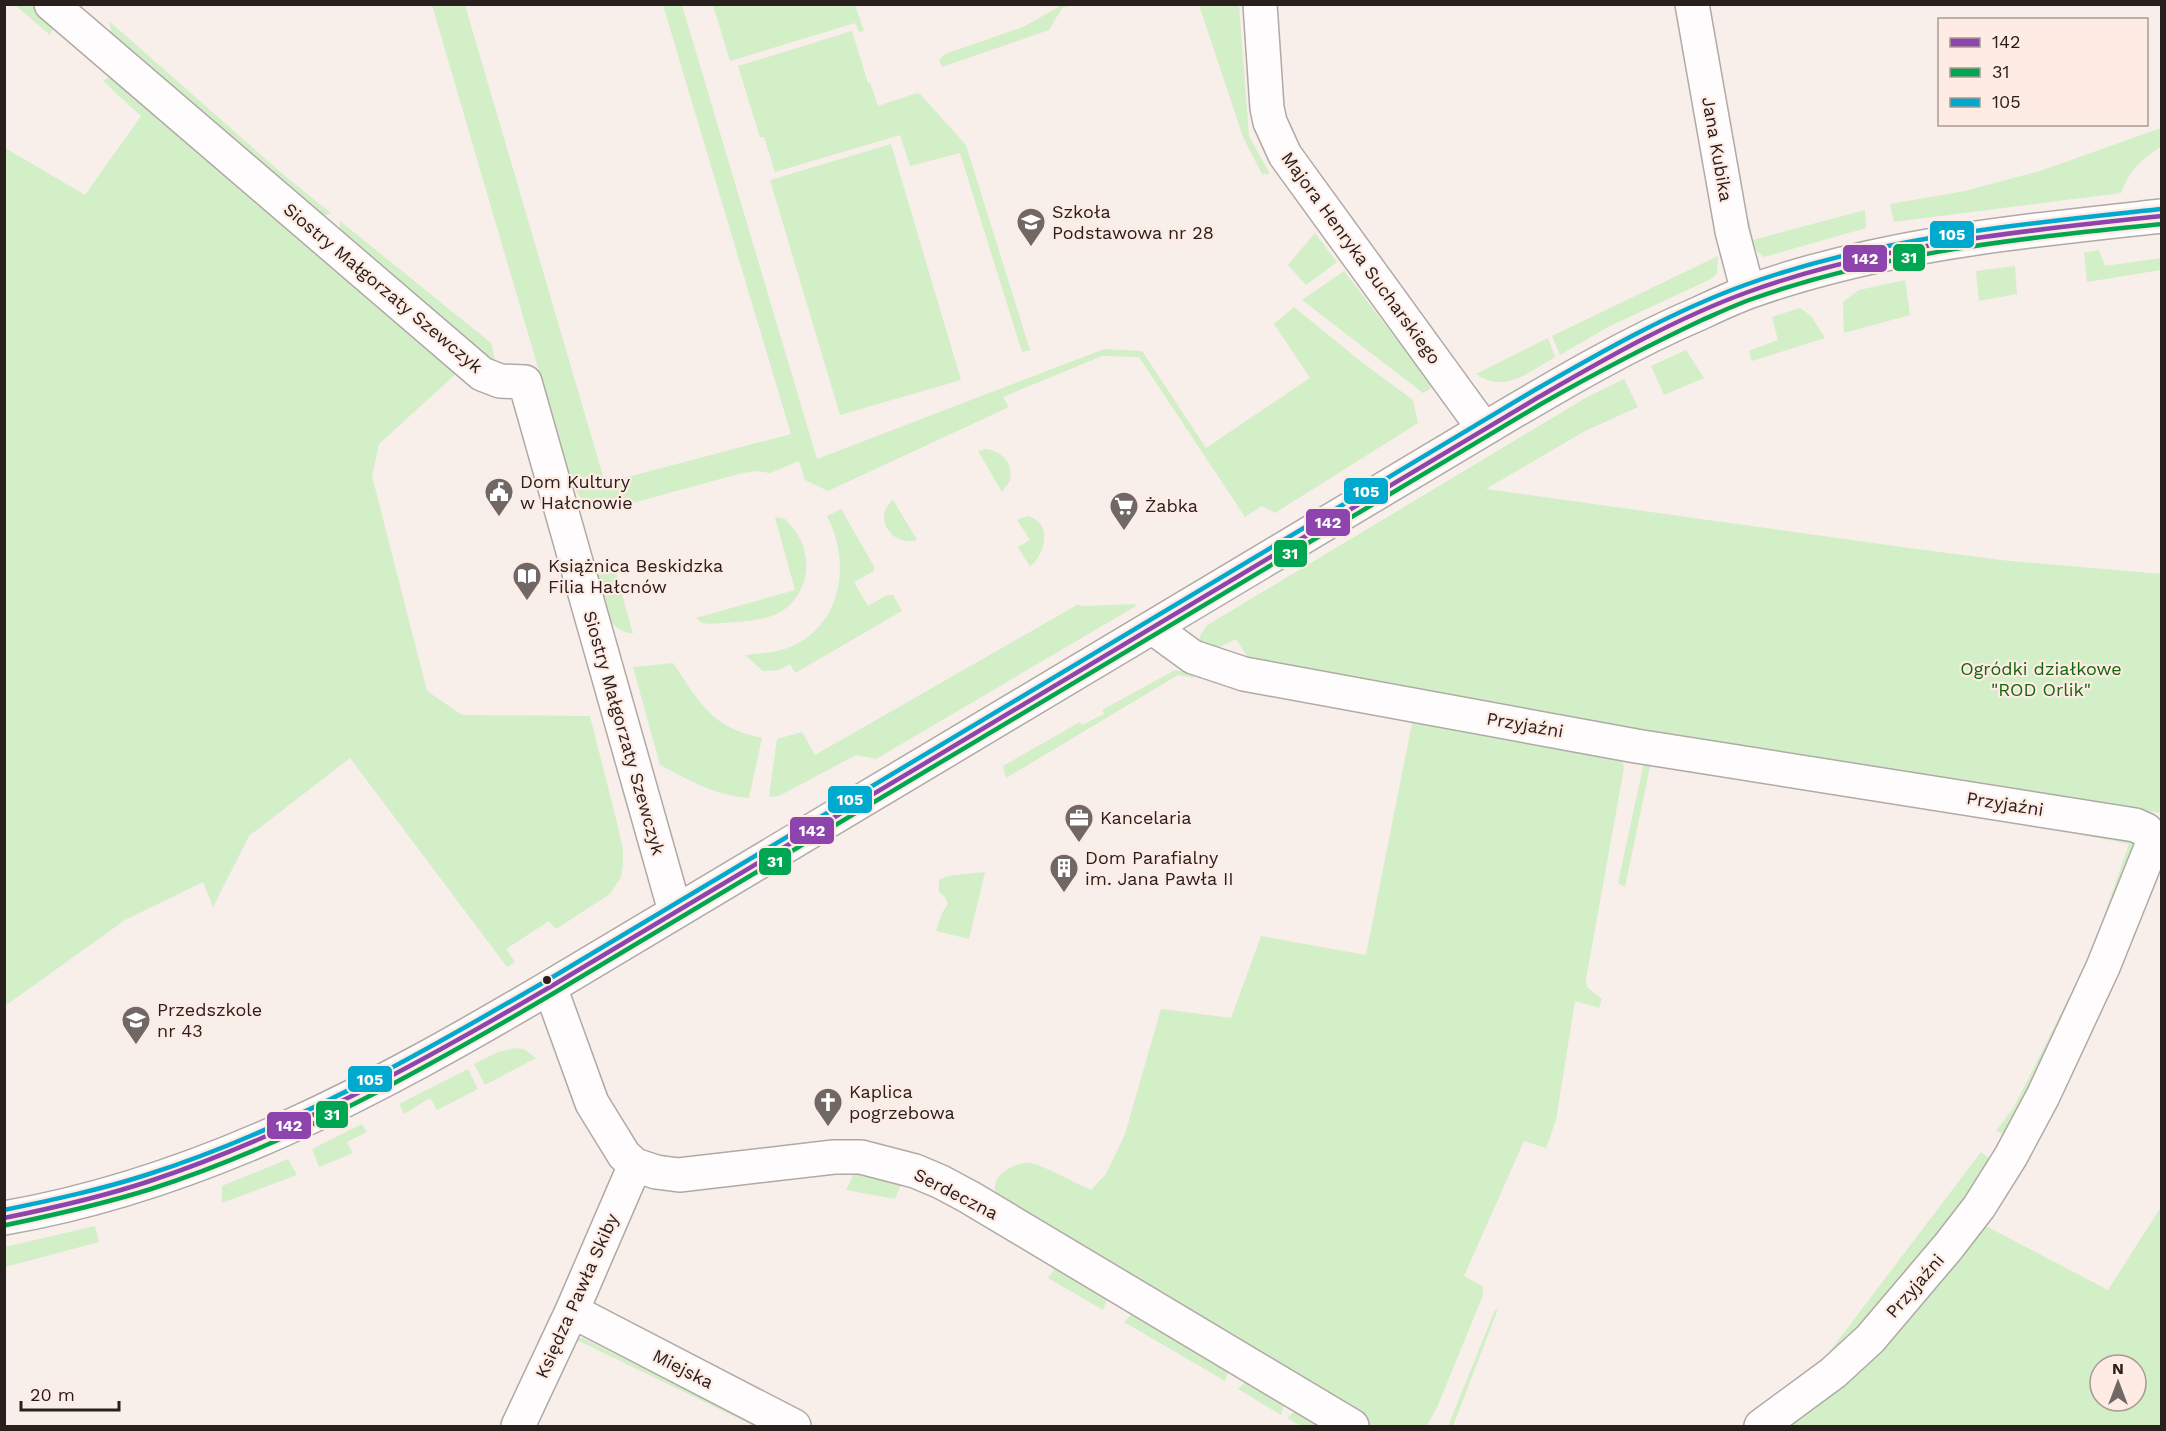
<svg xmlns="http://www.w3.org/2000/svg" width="2166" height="1431" viewBox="0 0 2166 1431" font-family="'Work Sans',sans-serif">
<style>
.green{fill:#d2efc8;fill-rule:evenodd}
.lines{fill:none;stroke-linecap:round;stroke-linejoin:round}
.minor-casing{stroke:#b1a9a5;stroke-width:36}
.minor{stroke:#fefcfc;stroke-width:33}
.bus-1-casing{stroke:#feebe4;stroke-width:9}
.bus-2-casing{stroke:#feebe4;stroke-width:9}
.bus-3-casing{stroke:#feebe4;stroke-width:9}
.bus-1{stroke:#8e44ad;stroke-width:4.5}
.bus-2{stroke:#00a651;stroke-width:4.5}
.bus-3{stroke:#00a9ce;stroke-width:4.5}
.bus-dot{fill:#29201d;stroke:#feebe4;stroke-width:2}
.labels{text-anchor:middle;stroke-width:4.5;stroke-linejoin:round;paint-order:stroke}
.street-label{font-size:18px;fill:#29201d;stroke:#feebe4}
.poi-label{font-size:18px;fill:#29201d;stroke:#feebe4;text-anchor:start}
.park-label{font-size:18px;fill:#11670a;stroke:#feebe4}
.line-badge{stroke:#feebe4;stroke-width:2}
.badge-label{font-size:16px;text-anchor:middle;font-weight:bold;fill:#fff}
</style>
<rect width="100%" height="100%" fill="#f8eeea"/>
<path class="green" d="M15 5H31L54 25 50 35Z
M432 5H465L605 483 791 434 663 5H682L817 459 1104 349 1142 351 1206 448 1310 378 1274 324 1294 307 1359 360 1413 400 1418 423 1275 513 1262 506 1245 517 1139 357 1102 356 1003 397 1009 407 828 491 805 480 799 461 770 473 758 471 742 473 618 507C584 514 576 495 567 467Z
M713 5H855L864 31 859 32 855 23 730 61Z
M1062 5H1073L1062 8 1049 30 942 67 939 60 945 54 1023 27Z
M1199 5H1239L1249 136 1270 174H1262L1243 137Z
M109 21 286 177 331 213 318 218 113 41Z
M852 31 868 83 870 82 878 106 917 93 920 94 966 145 1030 350 1022 352 960 153 910 166 900 135 775 172 764 137H760L738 66Z
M111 76 459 371 379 444 372 476 427 691 462 715 590 716 619 831 623 850V864L621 877 610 894 556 929 549 921 506 949 515 962 507 967 350 758 249 836 213 907 203 882 125 920 5 1006V148L85 195 141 116 103 81Z
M2161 128V147C2140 160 2130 170 2121 193L1894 222 1890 204 1965 191 2040 171Z
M891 144 961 380 840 415 770 180Z
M1865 210 1866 228 1764 257C1749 246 1743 237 1749 219L1753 240Z
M340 221 491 343 495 359 490 362 339 235Z
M1315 233 1337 262 1306 285 1288 265Z
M2099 250 2105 266 2161 258V270L2087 282 2084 253Z
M1718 256 1717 273 1711 279 1610 326 1560 355 1552 336Z
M2015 266 2017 294 1979 301 1976 271Z
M1344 271 1433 387 1423 393 1302 300Z
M1905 280 1910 315 1844 333 1843 302 1859 290Z
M1800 308 1811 316 1825 338 1752 361 1749 351 1778 340 1772 317Z
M1548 338 1555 357C1529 372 1504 394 1476 374Z
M1686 350 1704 378 1664 395 1651 366Z
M1624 379 1638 407 1585 431 1486 489 1909 548 2001 560 2161 574V813L1786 759 1252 664 1236 639 1216 649 1200 645V636L1206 626 1589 396Z
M987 449C1004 453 1013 463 1010 481L1002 492 978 451Z
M893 500 917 540C891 547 872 516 893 500Z
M841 509 874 566V571L854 582 868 606 887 595H893L902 611 795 673 790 664 779 670 763 671 745 655C761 653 779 653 795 645 844 620 850 560 827 516Z
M1027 516C1053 522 1046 553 1030 567L1018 547 1030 540 1017 520Z
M775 517 785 519C792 526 800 536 803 546 812 571 802 601 778 613 761 622 730 622 710 624L702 623 696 618 795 590Z
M615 569 633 634C603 628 604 605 597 579L598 573Z
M1135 604 1136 606 876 759 856 755 779 796 769 797 777 739 802 732 815 755 1077 605 1085 606Z
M673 663C700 703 710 727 762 738L749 798C714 795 691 781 660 765L633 667Z
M1175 670 1193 673 1194 678 1178 675 1006 778 1003 766 1080 722 1082 725 1104 714 1102 710Z
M1413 718 1622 757 1624 768 1586 979 1587 987 1602 999 1599 1008 1575 1001 1556 1120 1546 1148 1524 1141 1464 1276 1482 1286 1483 1295 1438 1405 1427 1426H1370L998 1200C994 1190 993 1182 1001 1174 1008 1168 1022 1161 1031 1163 1047 1167 1075 1183 1091 1190L1106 1174 1125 1134 1161 1009 1231 1018 1261 936 1366 955Z
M1644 762H1651L1625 887 1618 883Z
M2086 831 2134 841 2135 846 2121 891 2009 1137 1996 1131 2014 1107 2090 956 2129 844 2082 835Z
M985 872 969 939 936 931 942 913 948 904 945 897 939 892V880L948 876Z
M515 1048 524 1049 536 1058 485 1085 474 1064 498 1052Z
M468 1069 478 1089 437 1110 430 1098 404 1114 399 1104Z
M362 1124 367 1132 347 1142 353 1153 319 1167 312 1149Z
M1981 1152 1994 1162 1882 1306 1827 1361 1824 1359Z
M288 1159 297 1175 222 1203V1186Z
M854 1174 902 1182 895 1199 846 1190Z
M2161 1207V1426H1782L1982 1224 2108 1290ZM2100 1365H2136V1401H2100Z
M95 1226 99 1242 5 1267V1247Z
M1056 1267 1108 1298 1103 1310 1048 1278Z
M1498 1309 1453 1426H1448L1495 1310Z
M1135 1311 1230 1367 1225 1381 1124 1322Z
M583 1338 639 1366 654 1365 775 1426H754L575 1339Z
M1248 1379 1285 1401 1281 1415 1238 1389Z
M1296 1410 1322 1426H1301L1287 1418Z"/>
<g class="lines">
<g class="minor-casing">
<path id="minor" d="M51 4 482 374 500 381 525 382 675 911
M1260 4 1267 108 1270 122 1285 155 1484 429
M1692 4 1732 231 1748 292
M1153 628 1193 657 1244 674 1636 746 2135 825 2146 830 2152 837V845L2103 967 2043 1096 2011 1156 1979 1207 1948 1247 1870 1339 1833 1373 1761 1426
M550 987 592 1103 624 1155 635 1165 656 1172 679 1175 834 1157H861L915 1171 941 1182 969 1197 1352 1426
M4 1218C202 1184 379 1088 550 987L1484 429C1555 387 1625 345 1700 313 1717 305 1734 297 1751 291 1883 244 2023 231 2162 216
M572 1311 794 1426
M518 1426 572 1311 635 1165"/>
</g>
<use href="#minor" class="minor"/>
<g class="bus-1-casing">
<path id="bus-1" d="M4 1218C53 1208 102 1197 150 1181 291 1134 422 1062 550 987L1537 398C1605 359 1674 319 1748 292 1880 244 2022 231 2162 216"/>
</g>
<g class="bus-2-casing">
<path id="bus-2" d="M6 1225C54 1215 103 1204 151 1189 293 1143 425 1069 554 993L1541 404C1594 374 1647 346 1702 320 1718 313 1735 305 1752 299 1884 252 2023 238 2162 224"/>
</g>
<g class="bus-3-casing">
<path id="bus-3" d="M4 1210C52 1200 99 1190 146 1175 288 1130 418 1055 546 981L1533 391C1601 352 1671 312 1745 285 1878 237 2021 224 2161 209"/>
</g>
<use href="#bus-1" class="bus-1"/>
<use href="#bus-2" class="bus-2"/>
<use href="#bus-3" class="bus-3"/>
</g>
<defs>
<g id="school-pin" transform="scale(1.5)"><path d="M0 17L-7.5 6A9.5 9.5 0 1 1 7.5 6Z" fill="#716865" stroke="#feebe4"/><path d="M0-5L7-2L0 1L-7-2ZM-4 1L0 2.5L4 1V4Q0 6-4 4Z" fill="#fff"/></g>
<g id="civic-pin" transform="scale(1.5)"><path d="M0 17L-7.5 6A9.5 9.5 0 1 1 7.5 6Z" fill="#716865" stroke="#feebe4"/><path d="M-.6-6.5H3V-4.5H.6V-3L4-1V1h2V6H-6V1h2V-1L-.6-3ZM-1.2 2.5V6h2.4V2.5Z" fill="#fff"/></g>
<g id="supermarket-pin" transform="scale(1.5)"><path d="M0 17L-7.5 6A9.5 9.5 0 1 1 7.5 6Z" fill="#716865" stroke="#feebe4"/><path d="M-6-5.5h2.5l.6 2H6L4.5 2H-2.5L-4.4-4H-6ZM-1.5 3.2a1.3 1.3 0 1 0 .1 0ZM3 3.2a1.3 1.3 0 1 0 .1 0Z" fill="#fff"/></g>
<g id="library-pin" transform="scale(1.5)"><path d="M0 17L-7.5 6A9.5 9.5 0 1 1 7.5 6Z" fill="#716865" stroke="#feebe4"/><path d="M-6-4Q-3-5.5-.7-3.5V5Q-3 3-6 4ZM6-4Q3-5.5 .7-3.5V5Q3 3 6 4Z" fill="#fff"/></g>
<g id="office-pin" transform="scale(1.5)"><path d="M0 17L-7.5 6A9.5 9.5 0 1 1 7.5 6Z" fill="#716865" stroke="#feebe4"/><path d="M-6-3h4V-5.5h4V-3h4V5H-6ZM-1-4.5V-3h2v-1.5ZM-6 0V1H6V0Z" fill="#fff"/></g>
<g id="building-pin" transform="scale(1.5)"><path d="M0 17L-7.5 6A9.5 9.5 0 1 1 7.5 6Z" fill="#716865" stroke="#feebe4"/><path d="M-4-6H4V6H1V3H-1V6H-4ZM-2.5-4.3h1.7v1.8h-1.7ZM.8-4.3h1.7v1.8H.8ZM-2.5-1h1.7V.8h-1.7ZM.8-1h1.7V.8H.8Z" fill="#fff"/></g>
<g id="church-pin" transform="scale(1.5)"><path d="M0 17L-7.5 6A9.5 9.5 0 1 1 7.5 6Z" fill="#716865" stroke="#feebe4"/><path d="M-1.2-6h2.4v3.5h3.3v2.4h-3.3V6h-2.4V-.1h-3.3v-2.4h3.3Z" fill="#fff"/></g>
</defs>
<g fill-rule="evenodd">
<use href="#school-pin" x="1031" y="222"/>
<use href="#civic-pin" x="499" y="492"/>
<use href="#supermarket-pin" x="1124" y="506"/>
<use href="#library-pin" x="527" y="576"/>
<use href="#office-pin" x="1079" y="818"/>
<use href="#building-pin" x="1064" y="868"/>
<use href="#school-pin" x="136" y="1020"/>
<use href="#church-pin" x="828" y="1102"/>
</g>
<circle class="bus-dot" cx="547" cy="980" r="5"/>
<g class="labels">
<g class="street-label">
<text transform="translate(1717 149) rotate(80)" y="6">Jana Kubika</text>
<text transform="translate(1361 258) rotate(54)" y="6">Majora Henryka Sucharskiego</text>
<text transform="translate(383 288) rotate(40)" y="6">Siostry Małgorzaty Szewczyk</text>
<text transform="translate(1525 725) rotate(10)" y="6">Przyjaźni</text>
<text transform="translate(624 733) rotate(74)" y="6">Siostry Małgorzaty Szewczyk</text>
<text transform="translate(2005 804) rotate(9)" y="6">Przyjaźni</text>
<text transform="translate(956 1194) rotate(27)" y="6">Serdeczna</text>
<text transform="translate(1915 1286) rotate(-49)" y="6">Przyjaźni</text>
<text transform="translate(577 1296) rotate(-66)" y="6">Księdza Pawła Skiby</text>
<text transform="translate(683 1369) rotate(27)" y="6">Miejska</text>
</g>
<g class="poi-label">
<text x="1052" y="218">Szkoła<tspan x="1052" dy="21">Podstawowa nr 28</tspan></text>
<text x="520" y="488">Dom Kultury<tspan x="520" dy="21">w Hałcnowie</tspan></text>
<text x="1145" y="512">Żabka</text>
<text x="548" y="572">Książnica Beskidzka<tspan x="548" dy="21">Filia Hałcnów</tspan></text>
<text x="1100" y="824">Kancelaria</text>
<text x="1085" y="864">Dom Parafialny<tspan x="1085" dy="21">im. Jana Pawła II</tspan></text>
<text x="157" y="1016">Przedszkole<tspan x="157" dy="21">nr 43</tspan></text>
<text x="849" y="1098">Kaplica<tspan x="849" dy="21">pogrzebowa</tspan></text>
</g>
<g class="park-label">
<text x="2041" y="675">Ogródki działkowe<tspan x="2041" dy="21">"ROD Orlik"</tspan></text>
</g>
</g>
<g class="line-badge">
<rect x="1929" y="220" width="46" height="29" rx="6" fill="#00a9ce"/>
<rect x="1892" y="243" width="34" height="29" rx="6" fill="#00a651"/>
<rect x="1842" y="244" width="46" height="29" rx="6" fill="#8e44ad"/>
<rect x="1343" y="477" width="46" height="28" rx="6" fill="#00a9ce"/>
<rect x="1305" y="508" width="46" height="29" rx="6" fill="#8e44ad"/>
<rect x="1273" y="539" width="35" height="29" rx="6" fill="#00a651"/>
<rect x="827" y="785" width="46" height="29" rx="6" fill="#00a9ce"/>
<rect x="789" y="816" width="46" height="29" rx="6" fill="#8e44ad"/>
<rect x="758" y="847" width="34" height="29" rx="6" fill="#00a651"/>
<rect x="347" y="1065" width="46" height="28" rx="6" fill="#00a9ce"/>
<rect x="315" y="1100" width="34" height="29" rx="6" fill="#00a651"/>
<rect x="266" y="1111" width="46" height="29" rx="6" fill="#8e44ad"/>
</g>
<g class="badge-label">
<text x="1952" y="240">105</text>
<text x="1909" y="263">31</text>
<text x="1865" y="264">142</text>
<text x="1366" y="497">105</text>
<text x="1328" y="528">142</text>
<text x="1290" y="559">31</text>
<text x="850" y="805">105</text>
<text x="812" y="836">142</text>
<text x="775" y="867">31</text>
<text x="370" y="1085">105</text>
<text x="332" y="1120">31</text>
<text x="289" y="1131">142</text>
</g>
<rect width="2166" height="1431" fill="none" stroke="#29201d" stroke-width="12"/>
<rect x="1938" y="18" width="210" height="108" fill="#feebe4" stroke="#a99a94" stroke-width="1.5"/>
<rect x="1950" y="38" width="30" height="9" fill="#8e44ad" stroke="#a99a94" stroke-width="1.5"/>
<text x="1992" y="48" font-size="18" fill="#29201d">142</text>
<rect x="1950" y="68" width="30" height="9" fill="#00a651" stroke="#a99a94" stroke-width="1.5"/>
<text x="1992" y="78" font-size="18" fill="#29201d">31</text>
<rect x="1950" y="98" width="30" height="9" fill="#00a9ce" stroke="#a99a94" stroke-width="1.5"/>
<text x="1992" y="108" font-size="18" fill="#29201d">105</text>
<g transform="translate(2118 1383)"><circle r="28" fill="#feebe4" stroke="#a99a94" stroke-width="1.5"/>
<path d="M0-4.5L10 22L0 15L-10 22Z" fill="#716865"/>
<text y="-9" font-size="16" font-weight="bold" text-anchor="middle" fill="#29201d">N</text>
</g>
<path d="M21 1401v9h98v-9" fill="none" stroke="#29201d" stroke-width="3"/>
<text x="30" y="1401" font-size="18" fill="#29201d" stroke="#feebe4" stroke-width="4.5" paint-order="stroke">20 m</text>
</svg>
